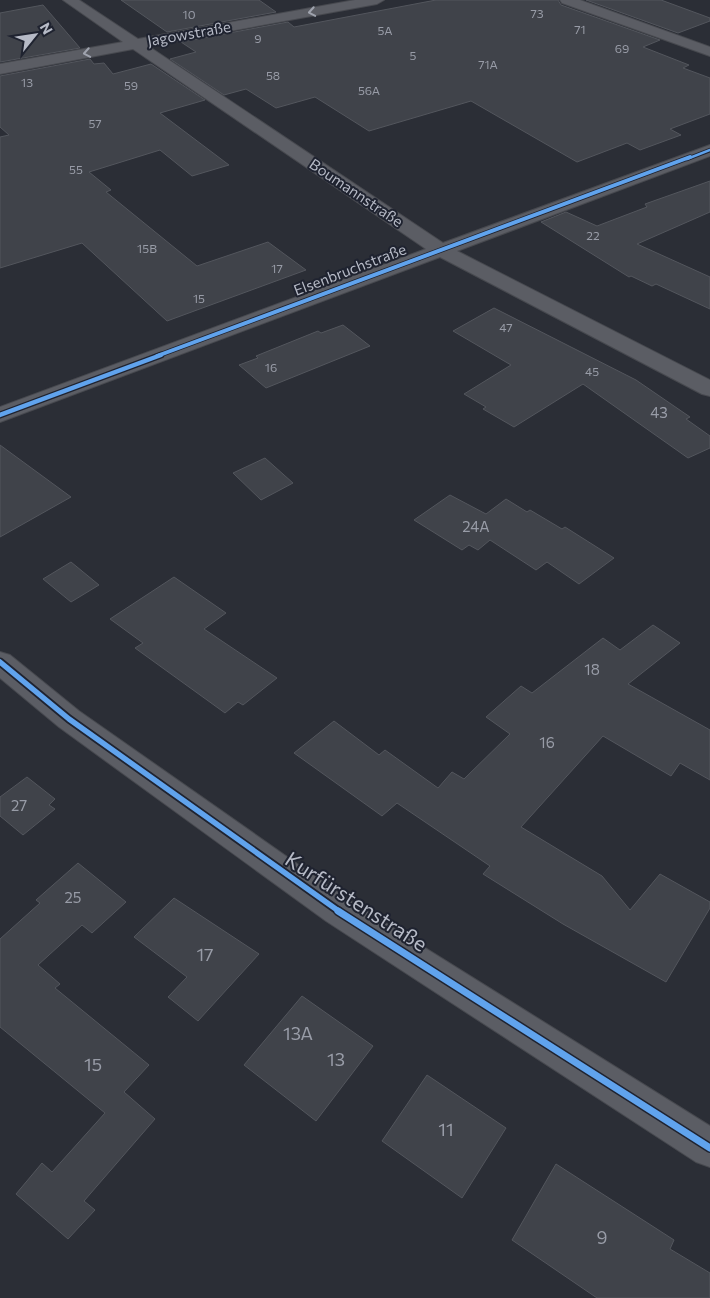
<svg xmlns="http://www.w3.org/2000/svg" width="710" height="1298" viewBox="0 0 710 1298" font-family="Commissioner,sans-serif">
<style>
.building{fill:#40434a;stroke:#53565d}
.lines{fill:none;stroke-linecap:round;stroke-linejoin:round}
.minor-casing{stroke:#47494f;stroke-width:2}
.minor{fill:#5b5d64;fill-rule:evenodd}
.cycleway-far4-casing{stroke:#1f2330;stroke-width:4.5}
.cycleway-far3-casing{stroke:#1f2330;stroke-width:5.5}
.cycleway-far2-casing{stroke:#1f2330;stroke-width:7}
.cycleway-far1-casing{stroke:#1f2330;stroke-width:9}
.cycleway-casing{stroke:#1f2330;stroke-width:10}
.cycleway-far4{stroke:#60a3ed;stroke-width:2.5}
.cycleway-far3{stroke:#60a3ed;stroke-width:4}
.cycleway-far2{stroke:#60a3ed;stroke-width:4.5}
.cycleway-far1{stroke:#60a3ed;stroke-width:5.5}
.cycleway{stroke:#60a3ed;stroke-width:7}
.oneway{stroke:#9fa3ae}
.labels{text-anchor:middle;stroke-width:4;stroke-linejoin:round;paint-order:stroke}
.far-number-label{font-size:12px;fill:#989ca7}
.far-street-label{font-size:15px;fill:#b6bac6;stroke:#1f2330}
.number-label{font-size:15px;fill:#989ca7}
.near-number-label{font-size:18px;fill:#989ca7}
.near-street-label{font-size:21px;fill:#b6bac6;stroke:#1f2330}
</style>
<rect width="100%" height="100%" fill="#2b2e36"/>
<path class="building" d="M121 0H259L276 12 167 32Z
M436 0H558L561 5 660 40 643 47 689 65 683 68 710 78V114L670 129 681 135 640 150 627 143 577 162 471 101 369 131 315 97 276 108 246 89 224 95 170 59 196 52 181 42 288 22 294 27Z
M586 0H661L710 18V21L678 33Z
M43 5 80 48 0 62V13Z
M90 59 94 64 104 63 113 74 151 64 205 100 160 113 229 165 192 176 160 150 89 172 111 190 106 192 197 266 268 242 306 270 167 321 82 243 0 268V137L9 135 0 127V76Z
M710 181V212L637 244 710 277V309L656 284 652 286 631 276 629 277 541 222 566 212 597 226 647 207 645 204Z
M494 308 636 380 690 417 686 419 710 436V448L688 458 583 384 514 427 483 409 486 407 464 394 511 365 453 331Z
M343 325 370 346 266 388 239 365 258 358 256 356 318 331 321 333Z
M0 445 71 497 0 537Z
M265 458 293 483 261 500 233 473Z
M450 495 486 514 506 499 527 512 530 510 562 529 565 527 614 558 579 584 547 562 536 570 490 540 478 550 469 545 462 550 414 520Z
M71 562 99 585 71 602 43 579Z
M174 577 226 613 204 629 277 678 243 705 238 702 225 713 135 648 143 643 110 619Z
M653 625 680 643 628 684 710 730V780L680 763 671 776 603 736 521 827 602 876 630 910 660 874 710 902V908L666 982 563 924 483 874 490 866 397 803 382 816 294 753 334 721 379 755 385 750 438 788 452 772 464 779 510 734 486 717 521 686 532 693 603 638 620 650Z
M27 777 55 799 49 805 55 809 23 835 0 816V797Z
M78 863 126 902 92 933 82 925 38 965 60 984 55 988 149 1065 124 1092 155 1119 84 1201 95 1210 68 1239 16 1194 42 1163 52 1172 105 1113 0 1027V939L40 903 36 900Z
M174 898 259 954 198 1021 168 997 187 977 134 937Z
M302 996 373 1046 316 1121 244 1065Z
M427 1075 506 1128 462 1198 382 1141Z
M556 1164 674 1240 670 1249 710 1273V1298H597L512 1240Z"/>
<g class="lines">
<g class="minor-casing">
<path id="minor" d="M63 0H79L138 39 355 0H384L377 4 148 46 443 243 710 145V156L457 251 710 380V396L702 394 440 257 0 422V407L426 249 133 49 0 74V64L123 42Z
M560 0H580L710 47V56L562 3Z
M0 652 10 655 79 711 350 901 710 1126V1167L696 1162 326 921 59 727 0 678Z"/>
</g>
<use href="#minor" class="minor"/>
<g class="cycleway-far4-casing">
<path id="cycleway-far4" d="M687 159 710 150"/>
</g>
<g class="cycleway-far3-casing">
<path id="cycleway-far3" d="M157 356 690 157"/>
</g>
<g class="cycleway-far2-casing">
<path id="cycleway-far2" d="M0 415 161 355"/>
</g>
<g class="cycleway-far1-casing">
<path id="cycleway-far1" d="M0 662 69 719 340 912"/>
</g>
<g class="cycleway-casing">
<path id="cycleway" d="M338 911 710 1148"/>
</g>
<use href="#cycleway-far4" class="cycleway-far4"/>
<use href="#cycleway-far3" class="cycleway-far3"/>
<use href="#cycleway-far2" class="cycleway-far2"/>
<use href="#cycleway-far1" class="cycleway-far1"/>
<use href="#cycleway" class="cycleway"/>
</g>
<defs><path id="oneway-chevron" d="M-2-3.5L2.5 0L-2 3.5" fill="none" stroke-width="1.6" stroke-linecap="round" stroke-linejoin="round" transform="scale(1.25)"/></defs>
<g class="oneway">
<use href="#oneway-chevron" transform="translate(312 12) rotate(170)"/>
<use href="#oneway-chevron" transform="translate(87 53) rotate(170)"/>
</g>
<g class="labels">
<g class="far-number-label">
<text x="537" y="18">73</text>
<text x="189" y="19">10</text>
<text x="580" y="34">71</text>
<text x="385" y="35">5A</text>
<text x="258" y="43">9</text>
<text x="622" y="53">69</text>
<text x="413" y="60">5</text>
<text x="488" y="69">71A</text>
<text x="273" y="80">58</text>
<text x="27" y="87">13</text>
<text x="131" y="90">59</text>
<text x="369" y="95">56A</text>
<text x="95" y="128">57</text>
<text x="76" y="174">55</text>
<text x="593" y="240">22</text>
<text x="147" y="253">15B</text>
<text x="277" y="273">17</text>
<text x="199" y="303">15</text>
<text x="506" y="332">47</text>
<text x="271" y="372">16</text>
<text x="592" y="376">45</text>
</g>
<g class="far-street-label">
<text transform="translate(189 34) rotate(-10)" y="5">Jagowstraße</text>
<text transform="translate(356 193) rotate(34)" y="5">Boumannstraße</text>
<text transform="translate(350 270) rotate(-21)" y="5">Elsenbruchstraße</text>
</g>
<g class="number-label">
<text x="659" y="418">43</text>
<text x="476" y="532">24A</text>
<text x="592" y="675">18</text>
<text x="547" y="748">16</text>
<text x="19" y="811">27</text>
<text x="73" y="903">25</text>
</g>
<g class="near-number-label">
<text x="205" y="961">17</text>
<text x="298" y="1040">13A</text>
<text x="336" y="1066">13</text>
<text x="93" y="1071">15</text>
<text x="446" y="1136">11</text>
<text x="602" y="1244">9</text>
</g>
<g class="near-street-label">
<text transform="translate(356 902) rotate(33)" y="7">Kurfürstenstraße</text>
</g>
</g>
<g transform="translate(35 35) rotate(60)" stroke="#1f2330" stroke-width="4" paint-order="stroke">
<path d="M0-4L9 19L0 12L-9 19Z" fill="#b6bac6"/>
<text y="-8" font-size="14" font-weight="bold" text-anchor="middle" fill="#b6bac6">N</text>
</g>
</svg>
